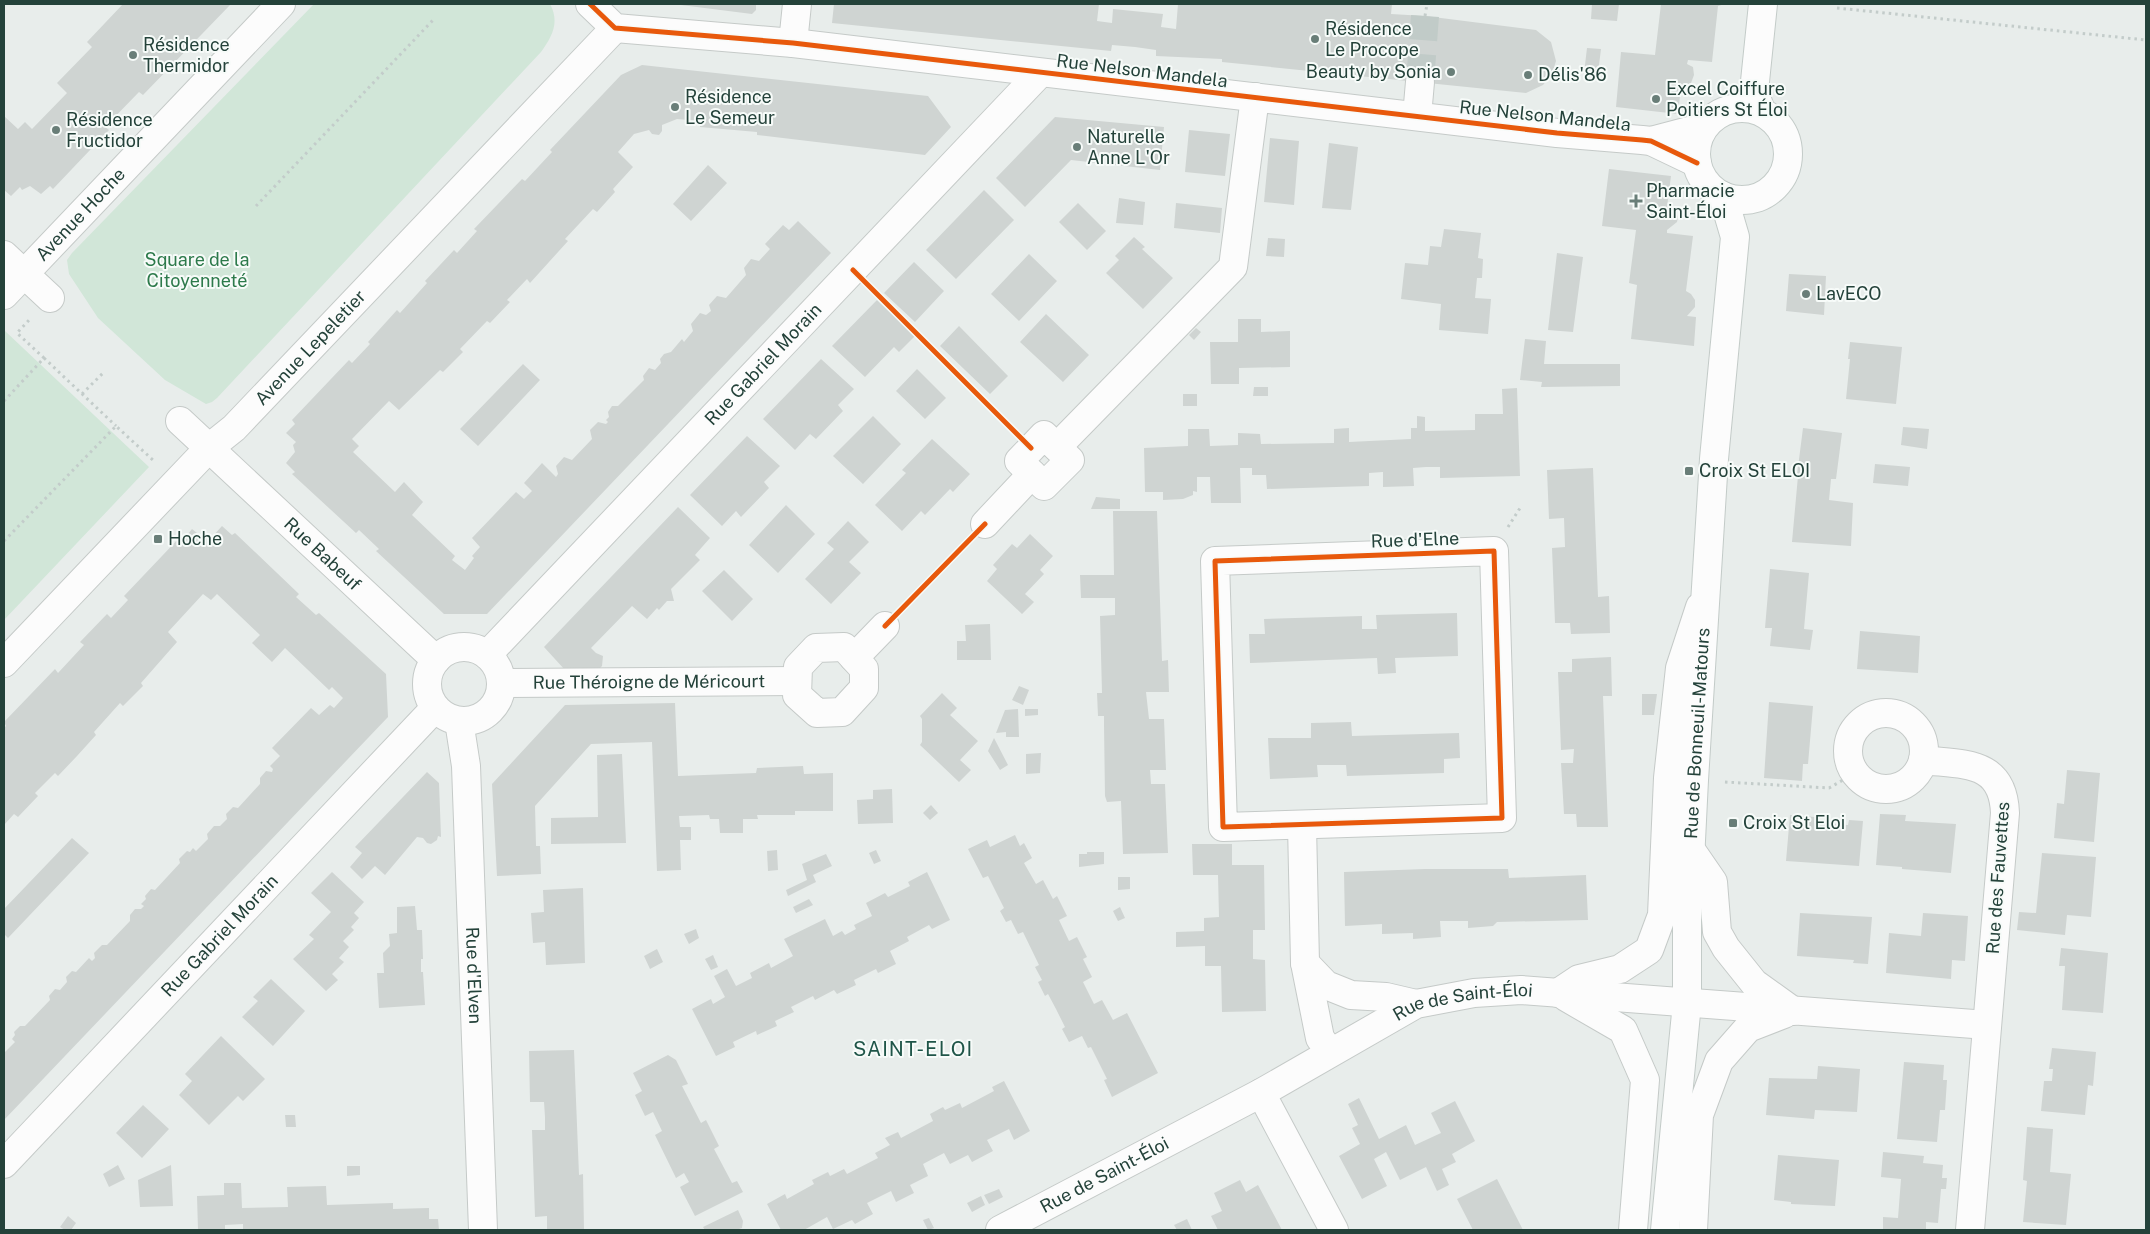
<svg xmlns="http://www.w3.org/2000/svg" width="2150" height="1234" viewBox="0 0 2150 1234" font-family="'Public Sans',sans-serif">
<style>
.green{fill:#d1e6d8}
.building{fill:#cfd4d2}
.lines{fill:none;stroke-linecap:round;stroke-linejoin:round}
.minor-tunnel{stroke:#c1cbc8;stroke-width:28;stroke-dasharray:28 14;stroke-linecap:butt}
.minor-casing{stroke:#c5cac8;stroke-width:30}
.secondary-casing{stroke:#c3cbc8;stroke-width:30}
.path{stroke:#c3ccca;stroke-width:3;stroke-dasharray:2.5 4;stroke-linecap:butt}
.minor{stroke:#fcfcfc;stroke-width:28}
.secondary{stroke:#fcfcfc;stroke-width:28}
.cycleway-casing{stroke:#f7fbf9;stroke-width:8}
.cycleway{stroke:#e8590c;stroke-width:5}
.poi-dot{fill:#697e78;stroke:#f7fbf9;stroke-width:2}
.labels{text-anchor:middle;stroke-width:4;stroke-linejoin:round;paint-order:stroke}
.poi-label{font-size:18px;fill:#24423a;stroke:#f7fbf9;text-anchor:start}
.street-label{font-size:18px;fill:#24423a;stroke:#f7fbf9}
.park-label{font-size:18px;fill:#2d7a4b;stroke:#f7fbf9}
.quarter-label{font-size:20px;letter-spacing:1px;fill:#1f5548;stroke:#f7fbf9}
</style>
<rect width="100%" height="100%" fill="#e8edeb"/>
<path class="green" d="M314 4H550C560 22 552 37 541 52L217 398 212 402 206 404 165 380 98 318 69 274 67 260 72 253Z
M4 330 149 467 4 620Z"/>
<path class="building" d="M123 4H231L143 95 139 92 105 127 109 130 53 189 50 186 41 194 30 186 22 190 20 187 11 196 4 190V116L18 129 25 122 32 129 67 93 57 83 92 47 87 42Z
M673 4H756V10L752 14Z
M834 4H1099L1097 21 1112 23 1113 9 1163 14 1161 27 1176 29 1178 4H1392L1391 14 1425 16 1536 30 1551 42 1556 61 1552 74 1543 85 1526 93 1222 62V59L1156 56V50L1135 47 1112 45 1111 51 832 23Z
M1592 4H1619L1617 21 1591 19Z
M1661 4H1725L1718 6 1712 62 1688 60 1687 64 1693 67 1694 75 1691 83 1681 87 1678 114 1616 107 1621 52 1655 55Z
M1587 48 1601 49 1598 73H1584Z
M642 65 928 96 951 127 925 155 757 135V132L700 127V121L677 119 662 125V131L659 135 652 134 649 130 634 134 618 152 633 167 613 189 615 192 597 212 593 209 565 239 568 241 530 283 527 279 507 300 510 302 490 323 487 321 460 349 463 352 443 372 440 370 399 410 389 401 352 439 359 446 353 452 395 492 404 482 423 502 412 515 455 556 452 560 465 570 474 558 472 556 480 547 472 538 516 492 524 499 532 491 524 483 542 463 556 477 558 474 556 466 564 457 572 460 592 439 590 430 598 422 606 424 608 422 606 420 609 417 608 412 612 406H618L644 380 643 376 649 368 655 370 661 363 660 359 664 354 671 352 682 339 684 342 693 331 691 324 700 313 706 315 711 311 709 305 717 296 726 298 746 275 744 268 751 259 759 261 770 249 765 244 783 225 789 230 798 221 831 253 487 614H444L376 551 379 549 359 530 356 533 292 474 295 472 286 463 295 452 293 445 296 442 286 433 295 424 292 420 349 360 352 363 370 344 368 342 397 310 400 313 427 283 425 281 454 250 457 253 477 231 474 229 522 179 525 181 552 152 550 150 621 75Z
M1055 117 1164 127 1160 170 1071 160 1025 207 996 178Z
M1189 130 1230 134 1225 176 1185 172Z
M1270 138 1299 141 1294 205 1264 202Z
M1329 143 1358 147 1351 210 1322 208Z
M708 165 727 183 691 221 673 204Z
M1609 169 1671 176 1667 207 1675 210 1678 217 1677 222 1667 230V233L1693 236 1686 291 1691 294 1695 300V307L1687 316 1696 317 1694 346 1631 339 1637 285 1629 283 1636 230 1602 226Z
M984 190 1014 220 956 279 926 250Z
M1119 198 1145 202 1143 225 1116 223Z
M1078 203 1106 231 1087 250 1059 222Z
M1176 203 1222 208 1220 233 1174 228Z
M1444 229 1481 233 1478 258 1483 259 1482 278H1477L1475 298 1491 299 1488 334 1439 330 1441 304 1401 299 1405 263 1428 265 1430 246 1441 247Z
M1134 237 1145 247 1142 249 1173 278 1143 309 1106 273 1119 260 1115 256Z
M1268 238 1285 239 1284 257 1266 256Z
M1557 253 1583 257 1573 332 1548 330Z
M1029 254 1057 281 1019 321 991 294Z
M914 262 944 291 915 322 884 293Z
M1789 274 1826 276 1824 315 1786 311Z
M877 300 915 336 899 352 894 347 865 377 832 346Z
M1046 314 1089 355 1063 382 1020 342Z
M1238 319H1261V332L1290 331V367L1239 368V384H1211L1210 342H1238Z
M959 326 1008 376 990 394 940 346Z
M1196 328 1201 332 1194 340 1189 335Z
M1525 339 1546 341 1544 364H1620V386L1541 387 1542 382 1520 380Z
M1850 342 1902 347 1896 404 1846 399 1850 359H1848Z
M821 359 854 389 838 405 843 411 816 439 810 434 795 450 763 419Z
M523 364 540 380 478 446 460 429Z
M917 369 946 398 925 419 896 391Z
M1254 387H1268V396H1253Z
M1517 388 1520 476 1440 478V467H1426L1413 468 1414 486 1383 487V472L1369 473V486L1267 489 1266 475H1252V468H1240L1241 503H1211L1210 477H1197V492L1193 491V495L1183 499 1163 500V492H1145L1144 448 1188 446V429H1209L1210 446 1238 445V433L1260 434 1261 444 1334 443V429L1349 428V442L1411 439V428H1417V416L1425 417V431L1475 430V414H1503L1502 389Z
M1183 394H1197V406H1183Z
M873 416 901 444 863 484 833 456Z
M1903 427 1929 429 1927 449 1901 445Z
M1803 428 1842 433 1836 479H1831L1829 500 1853 503 1851 546 1792 542 1798 476 1797 475Z
M747 436 780 466 764 482 769 488 741 517 736 511 722 526 690 495Z
M932 439 970 474 953 492 950 489 925 515 921 511 902 531 875 505 906 473 902 470Z
M1875 464 1910 467 1908 486 1873 483Z
M1593 468 1598 597 1609 596 1610 633 1571 634 1570 623H1555L1552 548 1565 547 1564 518 1549 519 1547 470Z
M1096 497 1120 499V509H1091Z
M786 505 815 534 778 573 749 545Z
M678 507 710 538 695 555 700 560 671 589 674 601H667L659 610 657 608 647 619 632 606 591 648 596 653 603 656 602 666 599 669 565 670 544 647Z
M1113 511H1157L1162 661 1168 660 1169 692H1146L1149 719H1164L1166 770H1150L1151 784H1165L1168 853 1123 854 1121 801 1107 802 1105 796 1104 725V716H1098L1097 693H1102L1100 616 1115 615V598H1081L1080 575H1114Z
M848 521 869 542 849 562 861 573 831 604 805 579 834 549 827 543Z
M222 526 232 535 235 533 299 594 296 597 316 615 319 613 386 674 388 717 4 1120V1053L15 1042 12 1039 15 1035 14 1032 20 1026H25L50 1000 49 996 55 989 60 990 67 982 66 977 72 971 76 972 89 958 92 961 95 958 94 953 102 945H107L130 921V915L135 909H141L144 906 141 904 146 899 145 896 151 889 155 890 180 863 179 859 187 851 190 852 193 848 196 851 208 839 207 834 214 826H220L227 819 226 814 233 807 238 808 260 784V778L266 771 272 772 273 769 270 766 280 756 272 748 311 708 319 715 330 705 334 708 343 698 332 687 329 690 285 648 272 662 252 643 260 635 217 594 211 600 203 594 168 632 177 642 141 683 143 686 123 706 120 703 94 732 96 735 77 756 58 776 55 773 35 793 38 796 18 817 14 814 4 825V728L6 726 4 722 55 669 58 673 84 645 80 642 107 614 111 618 128 600 124 596 181 536 184 539 192 529 202 537 207 534 212 537Z
M1030 534 1053 556 1040 570 1044 574 1025 594 1034 602 1022 614 987 581 997 569 993 565 1012 544 1017 548Z
M1770 569 1809 573 1804 629 1813 630 1810 650 1770 646 1772 628H1765Z
M724 570 753 599 732 621 702 591Z
M1457 613 1458 656 1395 658 1396 673 1378 674 1377 658 1250 663 1249 634H1265L1264 619 1362 616V629H1377L1376 615Z
M990 624 991 660H957V641H966L965 625Z
M1860 631 1920 636 1918 673 1857 669Z
M1611 657 1612 696H1603L1608 827H1577L1576 814H1564L1561 763H1573L1574 749 1561 750 1558 672H1572V659Z
M1019 686 1029 690 1023 705 1012 700Z
M942 693 957 708 950 715 978 741 960 760 971 770 959 782 920 745 922 742V719L920 716Z
M1642 694H1657L1654 715H1642Z
M1769 702 1813 706 1808 764H1803L1802 781 1764 778Z
M675 703 678 776 756 773 757 768 803 766 804 774 833 773V811H795V815H757L758 819H743V833H720L719 819H710L709 815 679 816 680 827H691V840H680L681 870 657 871 652 742 591 744 535 806 536 846H540L541 874 497 876 492 784 565 705Z
M1018 709 1019 737H1006V732L996 733 1005 710Z
M1025 709H1038V715L1025 716Z
M1351 722 1352 736 1459 733 1460 758 1444 759V773L1347 776 1346 765H1317L1318 777 1270 779 1268 738H1311V723Z
M994 738 1008 765 1000 770 988 751Z
M1041 753 1040 773 1026 774V754Z
M622 754 626 843 551 844V818L598 817 597 755Z
M2067 770 2100 773 2094 842 2054 838 2057 803 2064 804Z
M427 772 439 783 441 837 438 836 437 840 431 844 427 843 423 838 417 837 385 875 375 866 362 879 350 867 362 853 355 847Z
M892 789 893 823 858 824 857 800 873 799V790Z
M931 805 938 813 930 820 923 813Z
M1880 814 1906 815 1905 821 1956 824 1951 873 1902 869V867L1876 865Z
M1790 815 1815 817 1814 823 1848 825 1849 820 1863 821 1859 866 1786 861Z
M1015 835 1020 846 1024 843 1032 858 1024 863 1036 884 1043 880 1053 899 1057 896 1067 916 1059 920 1069 941 1077 937 1087 957 1083 959 1092 977 1083 982 1094 1004 1102 1000 1113 1020 1127 1013 1158 1073 1112 1097 1104 1080 1107 1079 1091 1047 1088 1048 1082 1036 1069 1042 1062 1029 1065 1027 1056 1009 1048 994 1045 996 1038 982 1042 980 1035 967 1039 965 1023 932 1018 934 1011 920 1006 922 1000 911 1004 908 988 876 983 878 968 849 987 840 990 847Z
M72 838 89 853 8 938 4 934V909Z
M1192 844H1232V865H1264L1265 930H1253V959L1265 960 1266 1011 1222 1012 1221 966H1205V946L1176 947V932L1204 931V918L1219 917 1218 875H1193Z
M777 850 778 870 768 871 767 851Z
M876 850 881 861 874 864 869 853Z
M1087 852H1104V864L1079 867V854H1087Z
M2042 853 2096 857 2091 917 2067 915 2065 935 2017 930 2019 912 2036 913Z
M826 854 832 866 813 875 816 882 788 896 786 890 807 880 802 864Z
M1425 869H1508L1509 878 1586 875 1588 920 1497 922 1493 926 1468 928V921H1440L1441 937 1413 939V933L1382 934V924L1345 926 1344 872Z
M332 872 364 902 354 913 359 918 351 927 354 930 343 941 349 947 339 958 344 962 332 974 338 980 326 991 293 959 314 939 309 935 331 912 311 893Z
M927 872 950 920 932 929 929 925 907 937 909 941 890 951 896 964 878 973 876 969 854 980 856 985 837 994 834 990 815 1000 813 996 791 1007 794 1012 775 1021 777 1026 757 1035 756 1031 733 1042 735 1047 716 1056 692 1009 711 999 713 1004 725 997 714 976 727 969 736 986 752 978 750 973 769 963 771 968 793 956 784 939 825 919 833 936 842 931 845 935 856 929 854 925 872 916 866 903 885 893 888 897 910 886 908 882Z
M1118 877H1130V889L1118 890Z
M583 888 585 963 546 965 545 942 533 943 531 913 544 912 543 890Z
M809 899 813 905 796 913 793 907Z
M415 906 417 930H422L423 959H421V972H423L425 1005 379 1008 377 973H384L383 953 390 946 389 934 397 933V907Z
M1120 907 1125 918 1118 921 1113 911Z
M1800 913 1872 917 1868 964 1853 963 1854 960 1797 956Z
M1923 913 1968 916 1965 961 1952 960 1951 979 1886 973 1889 933 1921 936Z
M696 929 699 938 689 944 684 934Z
M2061 948 2108 953 2103 1013 2062 1010 2065 966H2059Z
M657 949 663 962 650 969 644 956Z
M713 955 718 967 711 970 705 959Z
M271 979 305 1011 273 1046 242 1017 258 1001 253 997Z
M221 1036 265 1079 243 1101 238 1096 209 1125 179 1095 192 1081 185 1074Z
M2052 1048 2096 1052 2093 1086 2088 1085 2085 1115 2041 1111 2044 1081H2052L2053 1069H2049Z
M574 1050 579 1175 583 1174 584 1230H547V1216L535 1217 532 1130H545V1117L544 1102H530L529 1051Z
M668 1055 676 1060 688 1084 682 1086 701 1123 706 1120 719 1146 714 1149 732 1183 737 1181 743 1192 695 1216 680 1187 689 1182 684 1173 676 1178 655 1135 662 1131 653 1112 645 1116 635 1095 642 1091 633 1073Z
M1904 1062 1944 1065 1943 1080H1947L1945 1110H1940L1937 1142 1897 1139Z
M1818 1066 1860 1069 1857 1112 1815 1110 1814 1119 1766 1115 1769 1078 1817 1079Z
M1004 1081 1030 1131 1014 1140 1009 1129 987 1140 993 1151 972 1162 968 1155 950 1164 944 1153 923 1164 928 1176 910 1185 914 1193 896 1202 891 1191 867 1203 873 1214 855 1224 852 1220 833 1229 827 1217 804 1230H781L767 1204 785 1194 787 1199 814 1184 812 1180 828 1172 830 1176 844 1169 847 1174 878 1158 875 1153 890 1145 885 1138 898 1132 901 1138 933 1121 930 1114 943 1107 945 1110 960 1103 962 1108 994 1091 992 1087Z
M1359 1098 1379 1139 1406 1125 1415 1145 1441 1133 1431 1113 1455 1101 1475 1141 1452 1154 1456 1162 1442 1169 1449 1185 1437 1191 1426 1167 1400 1180 1386 1152 1374 1159 1387 1186 1362 1199 1339 1156 1360 1144 1352 1128 1358 1125 1348 1104Z
M143 1105 169 1129 142 1158 116 1133Z
M285 1115H295L296 1127H286Z
M2027 1127 2053 1129 2050 1172 2071 1174 2066 1225 2023 1222 2027 1181 2023 1180Z
M1883 1152 1924 1156 1923 1163 1943 1165 1942 1178H1947L1946 1189H1941L1938 1223 1926 1222V1230H1883V1217L1898 1218 1901 1179 1881 1177Z
M1778 1155 1839 1160 1835 1206 1791 1204V1202L1774 1200Z
M118 1165 125 1179 109 1187 103 1174Z
M171 1165 173 1206 140 1207 138 1180Z
M347 1166H360V1175L347 1176Z
M1497 1179 1523 1230H1473L1457 1199Z
M1240 1180 1246 1192 1258 1185 1282 1230H1218L1211 1216 1222 1211 1214 1193Z
M224 1183H241L242 1208 288 1207 287 1187 326 1186 327 1205 393 1203V1209L429 1208V1219H438L439 1230H243V1224L225 1225V1230H198L197 1196 224 1195Z
M999 1189 1003 1197 989 1204 984 1195Z
M981 1196 985 1205 972 1212 967 1203Z
M738 1210 743 1221 742 1228 736 1230H705L703 1227Z
M68 1216 76 1223 71 1230H65L60 1227Z
M929 1218 934 1228 928 1230 923 1220Z
M1187 1219 1192 1230H1177L1174 1225Z"/>
<g class="lines">
<path class="minor-tunnel" d="M1420 82 1425 16"/>
<g class="minor-casing">
<g id="minor">
<path d="M590 4 615 28 793 43 1557 133 1642 140 1651 141 1697 163"/>
<path d="M793 43 797 4"/>
<path d="M1417 116 1420 82"/>
<path d="M1651 141 1704 127"/>
<path d="M4 255 50 298"/>
<path id="s1" d="M4 295 281 4"/>
<path id="s2" d="M180 421 436 660"/>
<path d="M1044 435 1070 460 1044 486 1019 461Z"/>
<path d="M1057 447 1233 267 1255 97"/>
<path d="M985 524 1032 474"/>
<path d="M1494 551 1502 818 1223 827 1215 561Z"/>
<path d="M844 647 864 669V688L842 712 817 713 797 695 798 667 816 648Z"/>
<circle cx="464" cy="684" r="37"/>
<path id="s3" d="M487 655 1040 73"/>
<path d="M854 658 885 626"/>
<path id="s4" d="M4 663 209 448 234 428 615 28"/>
<path id="s5" d="M501 683 797 681"/>
<circle cx="1886" cy="751" r="38"/>
<path id="s6" d="M459 721 466 766 483 1230"/>
<path d="M1923 760C1964 765 2003 760 2005 813L1970 1230"/>
<path d="M1302 825 1305 963 1320 1038 1330 1052"/>
<path d="M1691 850 1713 882 1717 932 1726 948 1754 983 1793 1011"/>
<path d="M1305 963 1326 985 1351 995 1386 997 1416 1004"/>
<path d="M1558 993 1579 979 1620 969 1649 950 1662 915 1668 778 1680 668 1700 607"/>
<path d="M1566 997 1623 1030 1645 1080 1633 1230"/>
<path d="M1261 1093 1334 1230"/>
<path id="s7" d="M4 1164 435 708"/>
<path id="s8" d="M1000 1230 1261 1093 1416 1004 1474 993 1521 990 1987 1025"/>
<path d="M1693 1230 1699 1115 1719 1061 1748 1028 1784 1014"/>
</g>
</g>
<g class="secondary-casing">
<g id="secondary">
<circle cx="1742" cy="154" r="46"/>
<path d="M1761 111 1754 91 1763 4"/>
<path id="s9" d="M1665 1230 1687 1003V921L1694 780 1714 459 1735 237 1723 196"/>
</g>
</g>
<path class="path" d="M1837 8 2146 40
M1425 16 1427 4
M256 206 435 18
M44 358 116 426
M82 394 103 373
M4 401 44 358 17 333 30 319
M1508 527 1522 505
M4 541 116 426 154 461
M1725 782 1829 788 1855 773"/>
<use href="#minor" class="minor"/>
<use href="#secondary" class="secondary"/>
<g class="cycleway-casing">
<path id="cycleway" d="M590 4 615 28 793 43 1557 133 1642 140 1651 141 1697 163
M853 270 1031 448
M1494 551 1502 818 1223 827 1215 561Z
M885 626 985 524"/>
</g>
<use href="#cycleway" class="cycleway"/>
</g>
<g class="poi-dot">
<circle cx="1315" cy="39" r="5"/>
<circle cx="133" cy="55" r="5"/>
<circle cx="1451" cy="72" r="5"/>
<circle cx="1528" cy="75" r="5"/>
<circle cx="1656" cy="99" r="5"/>
<circle cx="675" cy="107" r="5"/>
<circle cx="56" cy="130" r="5"/>
<circle cx="1077" cy="147" r="5"/>
<path d="M1633.5 193.5h5v5h5v5h-5v5h-5v-5h-5v-5h5z"/>
<circle cx="1806" cy="294" r="5"/>
<rect x="1684" y="466" width="10" height="10" rx="2.5"/>
<rect x="153" y="534" width="10" height="10" rx="2.5"/>
<rect x="1728" y="818" width="10" height="10" rx="2.5"/>
</g>
<g class="labels">
<g class="poi-label">
<text x="1325" y="35">Résidence<tspan x="1325" dy="21">Le Procope</tspan></text>
<text x="143" y="51">Résidence<tspan x="143" dy="21">Thermidor</tspan></text>
<text x="1441" y="78" text-anchor="end">Beauty by Sonia</text>
<text x="1538" y="81">Délis'86</text>
<text x="1666" y="95">Excel Coiffure<tspan x="1666" dy="21">Poitiers St Éloi</tspan></text>
<text x="685" y="103">Résidence<tspan x="685" dy="21">Le Semeur</tspan></text>
<text x="66" y="126">Résidence<tspan x="66" dy="21">Fructidor</tspan></text>
<text x="1087" y="143">Naturelle<tspan x="1087" dy="21">Anne L'Or</tspan></text>
<text x="1646" y="197">Pharmacie<tspan x="1646" dy="21">Saint-Éloi</tspan></text>
<text x="1816" y="300">LavECO</text>
<text x="1699" y="477">Croix St ELOI</text>
<text x="168" y="545">Hoche</text>
<text x="1743" y="829">Croix St Eloi</text>
</g>
<g class="street-label">
<text transform="translate(1142 71) rotate(7)" y="6">Rue Nelson Mandela</text>
<text transform="translate(1545 116) rotate(6)" y="6">Rue Nelson Mandela</text>
<text dy="6" stroke="none"><textPath href="#s1" startOffset="111">Avenue Hoche</textPath></text>
<text dy="6" stroke="none"><textPath href="#s4" startOffset="440">Avenue Lepeletier</textPath></text>
<text dy="6" stroke="none"><textPath href="#s3" startOffset="401">Rue Gabriel Morain</textPath></text>
<text transform="translate(1415 540) rotate(-2)" y="6">Rue d'Elne</text>
<text dy="6" stroke="none"><textPath href="#s2" startOffset="195">Rue Babeuf</textPath></text>
<text dy="6" stroke="none"><textPath href="#s5" startOffset="148">Rue Théroigne de Méricourt</textPath></text>
<text dy="6" stroke="none"><textPath href="#s9" startOffset="498">Rue de Bonneuil-Matours</textPath></text>
<text transform="translate(1998 878) rotate(-86)" y="6">Rue des Fauvettes</text>
<text dy="6" stroke="none"><textPath href="#s7" startOffset="314">Rue Gabriel Morain</textPath></text>
<text dy="6" stroke="none"><textPath href="#s6" startOffset="255">Rue d'Elven</textPath></text>
<text dy="6" stroke="none"><textPath href="#s8" startOffset="520">Rue de Saint-Éloi</textPath></text>
<text dy="6" stroke="none"><textPath href="#s8" startOffset="118">Rue de Saint-Éloi</textPath></text>
</g>
<g class="park-label">
<text x="197" y="266">Square de la<tspan x="197" dy="21">Citoyenneté</tspan></text>
</g>
<g class="quarter-label">
<text x="913" y="1056">SAINT-ELOI</text>
</g>
</g>
<rect width="2150" height="1234" fill="none" stroke="#24423a" stroke-width="10"/>
</svg>
